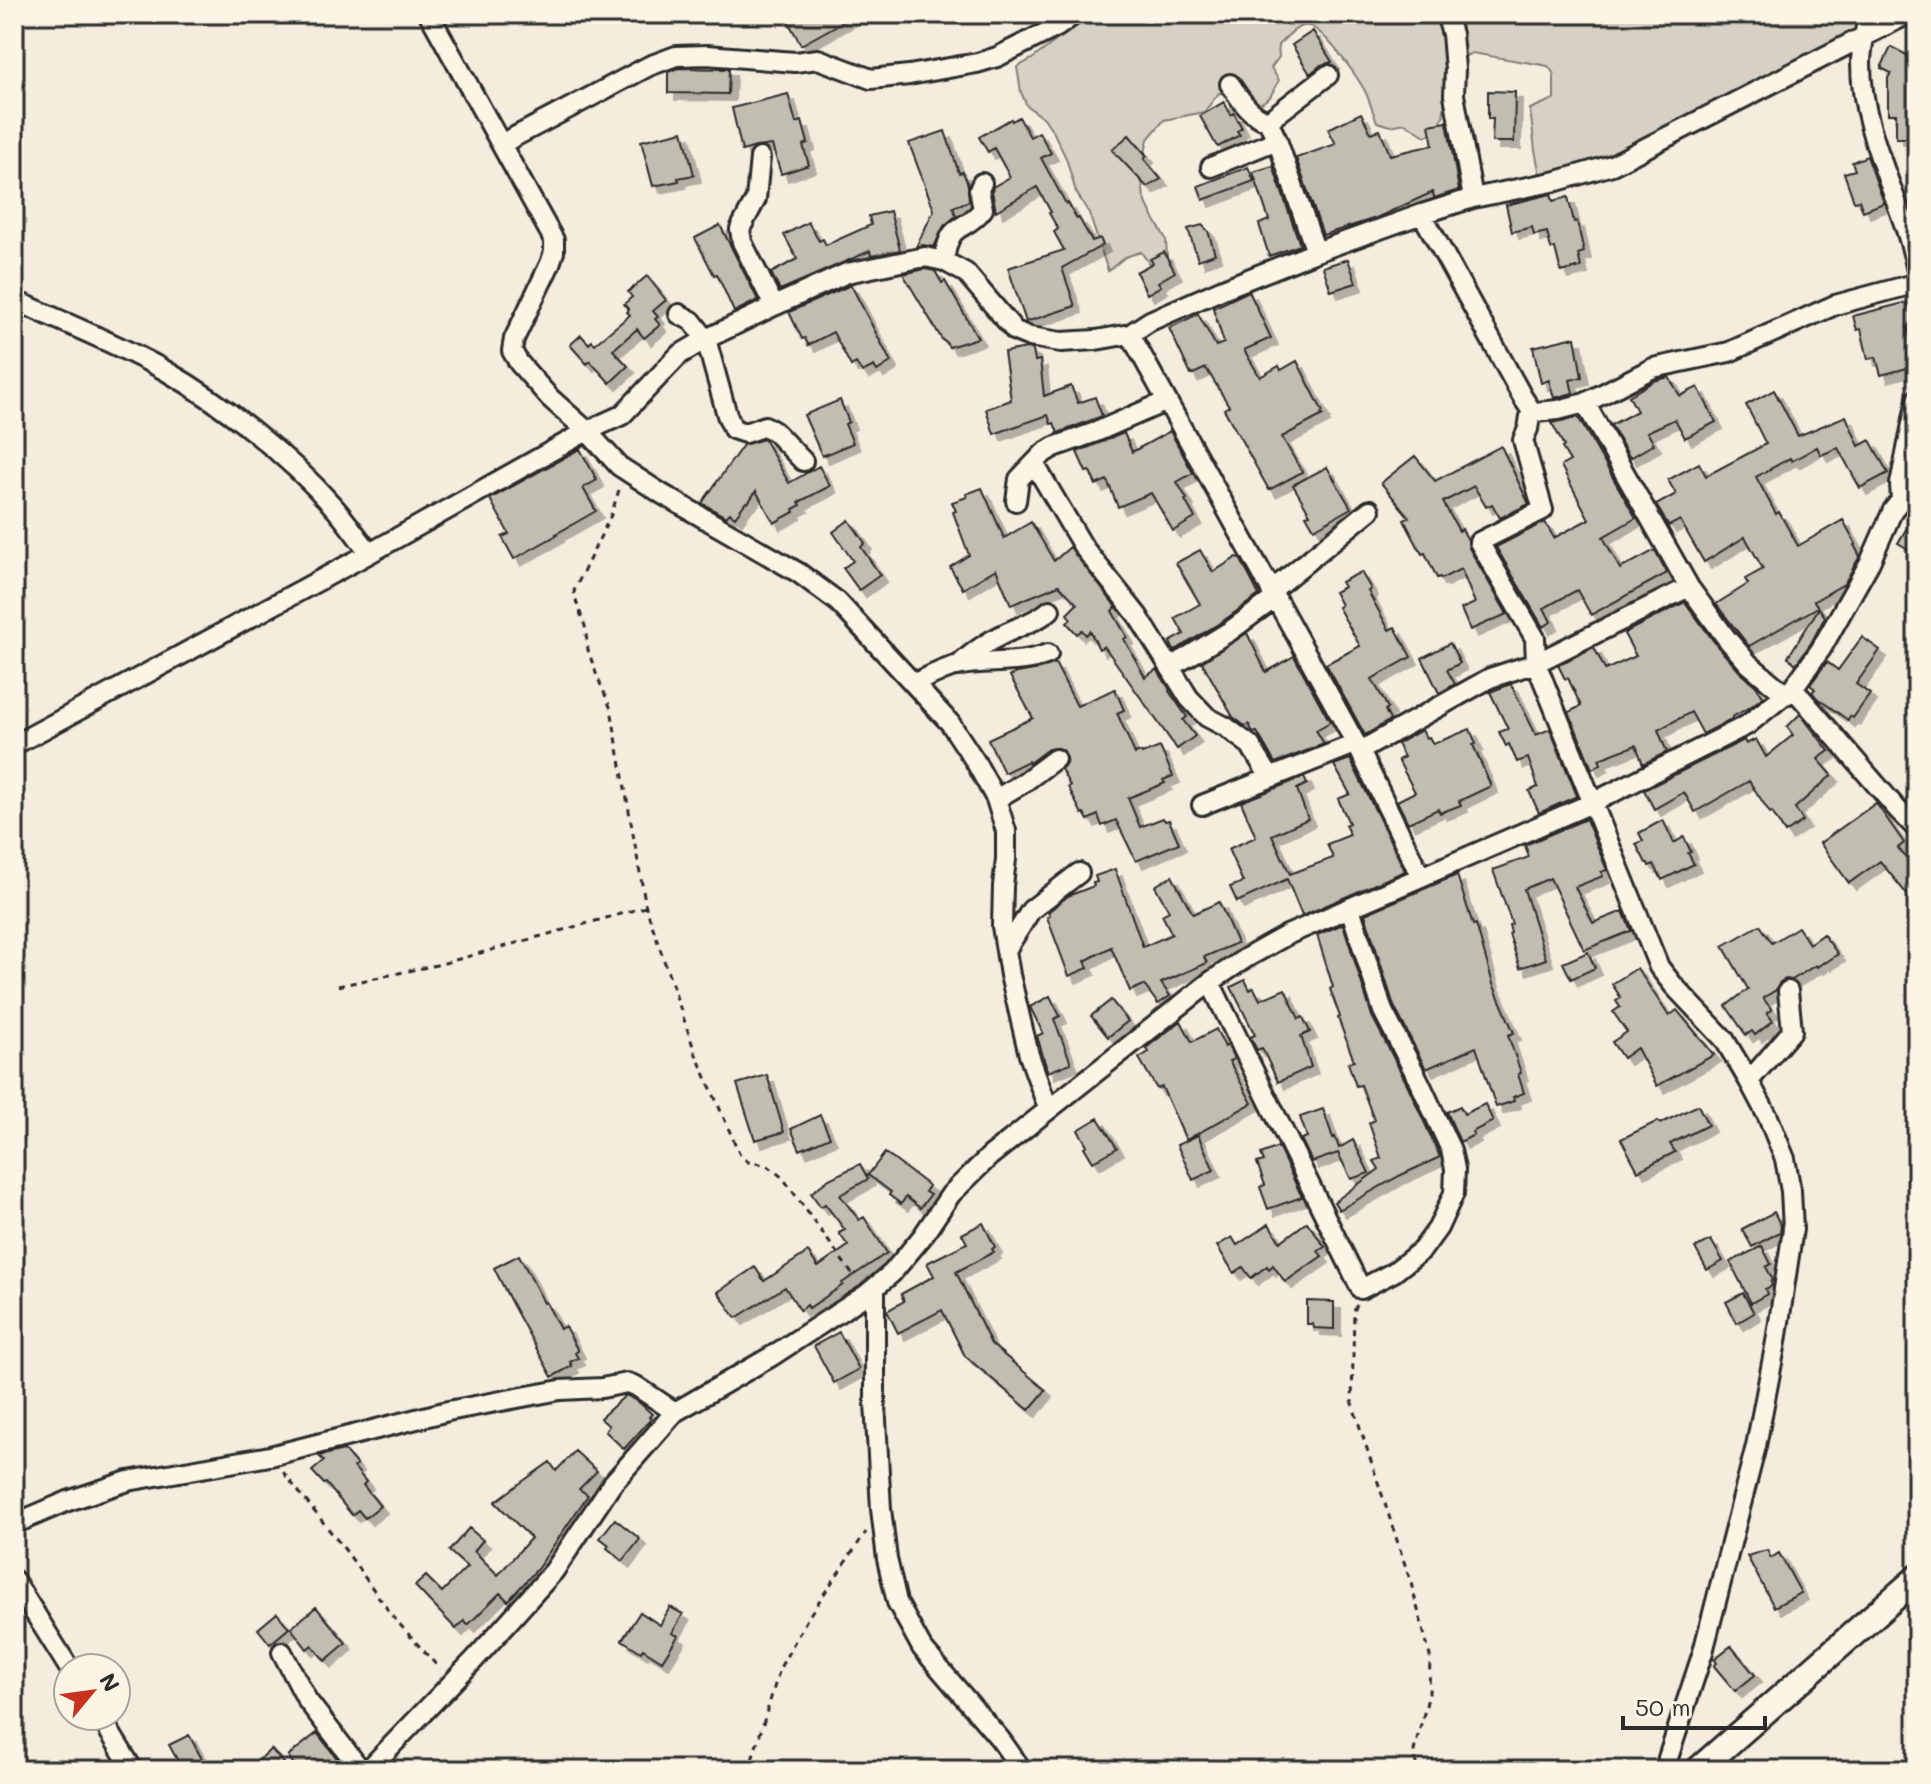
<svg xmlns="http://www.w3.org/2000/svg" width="1931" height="1784" viewBox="0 0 1931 1784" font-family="Mali,sans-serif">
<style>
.green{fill:#d6d1c4;stroke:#807e78;stroke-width:2}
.building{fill:#c2bdb1;stroke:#2b2b2b;stroke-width:2;filter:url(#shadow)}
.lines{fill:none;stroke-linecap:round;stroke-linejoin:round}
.minor-casing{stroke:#2b2b2b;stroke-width:24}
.major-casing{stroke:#2b2b2b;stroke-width:30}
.path{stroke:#2b2b2b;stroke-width:3;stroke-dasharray:6 6;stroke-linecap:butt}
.minor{stroke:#fcf5e5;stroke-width:18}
.major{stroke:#fcf5e5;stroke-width:24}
</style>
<defs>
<filter id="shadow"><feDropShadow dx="7" dy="7" stdDeviation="0" flood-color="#0004"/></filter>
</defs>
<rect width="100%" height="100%" fill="#f4edde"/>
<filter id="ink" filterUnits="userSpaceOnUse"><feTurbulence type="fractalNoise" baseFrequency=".0125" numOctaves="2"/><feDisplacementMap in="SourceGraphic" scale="16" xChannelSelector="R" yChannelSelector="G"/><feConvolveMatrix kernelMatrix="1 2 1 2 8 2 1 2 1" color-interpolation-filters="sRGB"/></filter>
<g filter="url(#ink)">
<path class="green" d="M1091 14H1858L1855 32 1634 148 1554 175H1540L1535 150 1530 109 1554 99V74L1548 66 1472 53 1459 59 1448 83 1443 117 1436 132 1425 136 1405 123 1391 126 1377 122C1373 113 1370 102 1366 93 1359 79 1324 29 1309 26 1298 23 1286 38 1278 45L1279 57 1271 68 1279 80 1270 97 1260 104 1241 95 1219 93 1204 112 1164 120 1148 139 1141 172 1144 198 1152 215 1166 239 1167 260 1154 270 1141 252 1125 257 1108 271 1089 213 1076 192 1066 158 1054 133 1044 118 1027 106 1021 92 1017 67 1032 59Z"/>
<path class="building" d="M784 14H857L801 45Z
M1313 31 1332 62 1321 65 1310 74 1292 45Z
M1891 47 1917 60V138H1896V114H1888V78L1891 73 1881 68Z
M678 68 729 69 728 94 668 93V72Z
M1488 91 1515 92 1514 142H1492L1493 119H1488Z
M788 94 796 123 802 121 808 143 803 145 809 165 781 174 772 145 756 147 742 151 732 108Z
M1224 102 1231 115 1234 113 1242 128 1237 131 1240 135 1218 147 1216 145 1200 116Z
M1361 113 1371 133 1380 130 1390 155 1433 145 1429 125 1447 122 1459 190 1434 198 1433 192 1376 218 1323 235 1296 158 1336 144 1328 129Z
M1019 117 1030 137 1039 132 1051 153 1041 158 1066 204 1068 203 1077 219 1079 218 1092 241 1100 238 1103 245 1062 268 1075 306 1026 322 1008 268 1064 250 1054 232 1058 229 1049 213 1051 212 1037 187 996 211 992 191 993 187 1010 177 994 148 988 152 979 137 1011 119 1012 121Z
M683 131 694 175 678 178 679 181 653 186 641 141Z
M945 131 959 173 963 172 968 185 969 201 953 207 956 216 944 226 934 247 923 245 916 247 934 210 909 143Z
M1129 135 1147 156 1144 159 1161 179 1147 187 1112 150Z
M1867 156 1884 203 1863 211 1859 200 1854 201 1844 173 1855 170 1852 162Z
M1273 166 1300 245 1269 256 1259 224 1269 220 1253 172Z
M1248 167 1254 181 1203 200 1198 186Z
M1551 194 1553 201 1568 197 1574 222 1577 221 1584 252 1578 254 1581 267 1561 272 1555 248 1551 249 1547 232 1534 235 1532 227 1512 232 1506 205Z
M890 211 900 250 871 256 870 251 780 290 771 273 797 259 784 235 808 222 819 241 823 239 826 245 871 225 869 216Z
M720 225 758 300 734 312 717 274 714 275 695 238Z
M1202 225 1208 231 1215 254 1198 260 1188 229Z
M1164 252 1175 272 1158 282 1161 286 1147 294 1136 272 1153 263 1150 259Z
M1348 259 1356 283 1331 291 1323 267Z
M925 269 935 271 942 283 945 281 978 338 949 347 945 341H943L903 274Z
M647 276 666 300 653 311 658 317 655 319 660 325 644 338 637 329 613 350 628 366 610 383 590 361 587 364 570 345 581 335 589 344 592 341 595 344 630 315 627 312 629 310 624 304 632 297 628 292Z
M851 285 891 362 877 371 874 366 862 372 856 363 851 366 833 332 808 345 805 338 802 339 789 312Z
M1249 291 1271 338 1244 350 1260 377 1279 366 1281 370 1297 361 1323 412 1321 413 1323 415 1282 437 1302 472 1269 490 1224 409 1229 406 1206 368 1191 375 1169 328 1198 314 1216 346 1224 343 1213 308Z
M1908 302 1914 324 1907 326 1914 353 1908 355 1911 367 1881 375 1876 357 1868 359 1861 329 1857 330 1853 316Z
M1575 337 1582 377 1570 380 1573 393 1554 398 1549 380 1541 383 1533 347Z
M1027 348 1033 350 1035 361 1040 360 1044 396 1071 386 1078 403 1095 397 1102 416 1058 433 1054 423 1051 424 1048 415 994 434 986 409 1011 400 1004 352Z
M1669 377 1680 396 1698 387 1716 422 1685 438 1675 419 1647 432 1654 444 1630 458 1611 425 1637 411 1629 396 1654 381Z
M1774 390 1798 436 1846 416 1859 446 1870 440 1888 473 1860 488 1838 448 1821 455 1817 447 1792 461 1790 458 1756 477 1776 514 1779 512 1798 546 1843 520 1856 544 1854 545 1860 556 1844 584 1814 601 1818 607 1749 646 1716 604 1748 584 1745 579 1763 569 1745 537 1704 562 1680 520 1669 526 1656 505 1676 494 1668 480 1699 463 1706 476 1766 444 1746 405Z
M840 400 849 422 845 424 853 443 822 456 804 415Z
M1578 417 1636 518 1603 537 1620 569 1655 550 1667 573 1591 615 1577 590 1544 608 1551 622 1543 627 1496 547 1545 522 1554 538 1589 519 1561 466 1570 461 1562 448 1564 446 1552 423Z
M1170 431 1193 473 1177 482 1187 499 1185 500 1195 518 1173 531 1151 493 1118 507 1107 480 1096 485 1090 471 1086 472 1077 452 1124 433 1132 452Z
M764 439 789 483 819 466 830 486 799 502 801 505 793 509 794 512 774 523 756 491 748 503 746 502 735 517 730 513 726 517 702 503 743 445Z
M1501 446 1529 504 1500 518 1492 504 1486 507 1474 486 1443 502 1459 531 1462 529 1468 540 1469 548 1507 614 1470 630 1461 609 1475 603 1461 569 1441 579 1440 577 1437 578 1425 553 1422 554 1404 520 1409 517 1381 483 1415 456 1435 481Z
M580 449 597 480 583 488 596 511 556 534 557 535 514 559 502 537 509 534 490 499Z
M1327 467 1351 508 1314 529 1306 515 1310 514 1293 485Z
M982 488 1004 538 1031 522 1054 561 1070 547 1116 607 1112 611 1127 637 1124 639 1145 677 1157 669 1170 690 1169 691 1187 717 1183 720 1195 736 1177 749 1104 646 1099 649 1090 631 1086 635 1082 630 1077 634 1067 623 1071 619 1067 614 1077 604 1059 585 1011 605 996 569 963 589 950 567 969 555 953 512 956 511 952 502 967 497 966 494Z
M1917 511V554L1898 543Z
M849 520 865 543 861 547 880 575 859 590 843 568 853 561 833 532Z
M1200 550 1213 572 1237 557 1240 558 1259 595 1223 621 1174 651 1170 642 1184 634 1175 618 1200 604 1176 563Z
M1361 572 1371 589 1368 591 1389 630 1395 627 1411 657 1372 679 1388 708 1385 710 1390 720 1365 735 1326 664 1360 646 1338 607 1341 605 1334 592 1344 587 1341 582Z
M1685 602 1718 647 1740 672 1756 686 1763 697 1750 707 1732 717V719L1703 734 1691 712 1658 730 1667 752 1643 764 1636 745 1599 759 1601 764 1592 769 1569 712 1581 706 1568 678 1565 679 1558 665 1594 647 1605 670 1636 656 1624 634 1626 632Z
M1819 608 1825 617 1811 643 1796 664 1788 657Z
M1247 633 1266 672 1294 656 1330 722 1316 730 1324 744 1275 763 1257 732 1253 733 1249 724 1245 726 1233 717 1202 662Z
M1862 637 1880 650 1856 684 1870 694 1853 718 1850 716 1848 720 1817 698 1812 692 1815 689 1810 685 1827 662 1838 670Z
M1450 643 1460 663 1447 670 1455 684 1439 693 1422 658Z
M1055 663 1077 706 1115 689 1124 710 1117 713 1135 754 1141 752 1142 754 1160 747 1173 776 1163 780 1165 783 1128 798 1140 827 1163 818 1165 821 1169 820 1179 843 1136 861 1116 820 1102 826 1098 815 1088 820 1084 813 1082 814 1068 787 1070 786 1061 769 1066 764 1067 758 1064 751 1059 748 1048 749 1029 763 1028 761 1004 773 988 739 1033 718 1010 676 1017 673 1040 669Z
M1511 684 1536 735 1550 729 1577 796 1539 813 1529 791 1538 787 1528 758 1517 762 1509 744 1506 746 1499 732 1508 729 1490 692Z
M1800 714 1829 751 1818 759 1832 775 1795 808 1803 821 1785 833 1772 812 1770 813 1749 781 1695 812 1684 792 1654 809 1644 790 1744 740 1746 744 1756 739 1766 757 1793 735 1787 727Z
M1470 729 1476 744 1473 745 1491 786 1459 801 1461 805 1440 813 1438 809 1408 823 1397 801 1415 792 1398 760 1404 757 1397 744 1422 730 1426 738 1429 737 1433 744Z
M1350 759 1405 871 1302 916 1287 879 1237 902 1230 887 1243 882 1228 849 1256 837 1241 802 1304 777 1307 784 1297 789 1308 819 1272 835 1290 874 1333 858 1327 844 1350 835 1345 825 1349 823 1338 799 1350 794 1334 765Z
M1876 803 1904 843 1898 848 1917 871V907L1880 861 1849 883 1820 843Z
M1586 819 1607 870 1601 872 1603 876 1575 887 1593 923 1623 911 1631 931 1584 950 1550 878 1524 889 1546 959 1520 968 1509 934 1511 933 1509 925 1512 924 1493 870 1529 857 1525 845Z
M1663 820 1674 843 1684 837 1691 852 1688 853 1694 864 1662 880 1654 864 1649 866 1648 863H1646L1636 844 1643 841 1639 833Z
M1115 869 1143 947 1172 934 1162 915 1169 911 1155 886 1172 876 1193 914 1219 902 1237 943 1204 957 1207 963 1161 983 1170 996 1158 1004 1144 985 1130 991 1111 947 1085 961 1088 968 1069 976 1047 917 1050 916 1048 912 1068 896 1094 886 1093 883 1097 882 1095 876Z
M1457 875 1473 925 1476 924 1493 984 1514 1033 1508 1035 1521 1073 1518 1074 1524 1093 1513 1097 1514 1101 1496 1107 1476 1047 1426 1069 1394 1006 1365 914Z
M1343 924 1372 1016 1408 1086 1440 1157 1399 1176 1339 1210 1334 1202 1379 1169 1374 1161 1381 1158 1369 1123 1374 1120 1361 1085 1356 1086 1348 1063 1354 1061 1338 1018 1340 1017 1330 989 1333 987 1317 935Z
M1760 925 1772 943 1798 927 1809 944 1823 934 1838 954 1825 963 1824 962 1817 967 1816 965 1792 980 1786 979 1780 982 1776 990 1763 998 1772 1010 1767 1013 1773 1021 1755 1035 1752 1031 1746 1035 1726 1006 1748 989 1723 946Z
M1588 952 1595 968 1571 979 1563 963Z
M1637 968 1669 1016 1677 1010 1714 1055 1657 1086 1637 1048 1623 1058 1612 1042 1627 1032 1613 1012 1620 1007 1616 1001 1621 998 1612 984Z
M1245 980 1250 990 1254 988 1260 1000 1285 989 1299 1019 1303 1017 1310 1032 1301 1036 1311 1067 1278 1082 1262 1048 1257 1050 1250 1037 1255 1035 1231 987Z
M1050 996 1060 1016 1054 1019 1071 1063 1048 1072 1037 1036 1043 1033 1030 1007Z
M1111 1000 1128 1021 1108 1037 1091 1016Z
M1181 1021 1192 1042 1216 1029 1225 1047 1228 1045 1234 1059 1229 1061 1252 1103 1186 1140 1162 1087 1157 1089 1139 1058 1149 1052 1146 1048Z
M767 1075 784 1132 755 1140 737 1084Z
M1485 1104 1493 1121 1472 1132 1474 1135 1460 1142 1447 1112 1460 1106 1464 1114Z
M1698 1105 1708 1125 1670 1144 1675 1152 1638 1171 1621 1139 1658 1121 1660 1124Z
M1323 1109 1333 1138 1335 1137 1339 1148 1353 1140 1369 1173 1351 1179 1338 1153 1312 1162 1301 1139 1307 1137 1300 1117Z
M820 1115 830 1137 800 1150 791 1129Z
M1098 1118 1117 1148 1093 1162 1084 1147 1087 1145 1078 1130Z
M1198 1135 1214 1170 1193 1180 1177 1145Z
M1278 1147 1302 1197 1268 1209 1260 1187 1265 1185 1257 1163 1264 1161 1261 1154Z
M885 1153 929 1186 925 1192 930 1195 920 1208 906 1197 901 1204 889 1195 891 1192 868 1175Z
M860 1164 868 1179 840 1195 859 1220 864 1217 887 1253 842 1283 843 1285 809 1308 807 1305 800 1310 785 1287 736 1318 718 1292 755 1267 764 1281 808 1252 818 1267 848 1246 839 1233 845 1230 825 1204 821 1207 811 1193 829 1179Z
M1774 1212 1781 1226 1780 1232 1752 1247 1742 1229Z
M1307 1222 1325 1247 1318 1251 1322 1256 1285 1282 1273 1265 1269 1269 1267 1266 1251 1278 1243 1267 1234 1273 1217 1246 1232 1237 1237 1245 1269 1224 1280 1242Z
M983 1223 995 1247 992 1249 994 1252 956 1272 991 1344 1046 1390 1029 1410 965 1356 942 1310 898 1333 887 1311 904 1301 901 1294 934 1276 927 1263 967 1243 962 1234Z
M1711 1240 1723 1261 1707 1270 1695 1248Z
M1762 1246 1771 1264 1766 1267 1773 1280 1771 1282 1772 1286 1765 1289 1767 1294 1751 1303 1730 1262Z
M519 1255 544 1303 546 1302 560 1329 565 1326 578 1351 575 1353 578 1358 570 1362 572 1366 552 1377 511 1302 494 1268Z
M1743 1293 1754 1313 1737 1323 1726 1302Z
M1307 1301 1334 1302V1329L1314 1328 1313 1324H1307Z
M839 1332 859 1369 834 1383 814 1346Z
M626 1395 641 1404 652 1414 649 1417 651 1419 624 1449 605 1431 609 1426 600 1418Z
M344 1450 357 1465 354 1467 366 1482 363 1485 380 1506 365 1518 358 1510 352 1515 326 1483 324 1484 312 1471 324 1461 319 1456Z
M575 1451 597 1471 579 1489 588 1495 538 1568 508 1601 500 1593 468 1625 464 1621 456 1629 415 1586 426 1576 442 1592 467 1567 449 1551 469 1528 483 1540 474 1551 498 1575 531 1538 495 1502 519 1484 550 1462 556 1471Z
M615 1519 640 1539 623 1561 607 1548 609 1545 600 1538Z
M1767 1550 1771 1558 1779 1553 1801 1593 1774 1607 1747 1556Z
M316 1607 346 1643 325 1661 312 1645 307 1649 291 1628Z
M670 1607 683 1614 672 1633 678 1636 662 1661 643 1649 641 1652 622 1640 640 1612 660 1625Z
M277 1613 289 1628 270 1644 258 1629Z
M1731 1646 1755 1675 1735 1691 1714 1666 1717 1663 1714 1659Z
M317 1733 346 1770H298L288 1756Z
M189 1735 202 1759 194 1770H183L169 1745Z
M271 1749 290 1770H248Z"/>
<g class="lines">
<g class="minor-casing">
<path id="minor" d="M429 14 554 240V252L550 264 514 339 512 351 519 363 550 398 587 431 619 466 662 494 799 573 838 602 950 723 975 761 996 799 1006 831V859L1003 886 1002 926 1010 975 1029 1055 1048 1108
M1446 14 1452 34 1455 69 1454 95 1473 198
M1868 14C1866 30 1861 47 1861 63 1861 136 1903 200 1917 271
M1230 84C1240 99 1250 116 1268 121
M501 144 649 66 676 56 707 55 795 62 818 59 871 79 909 75 977 63 997 57 1057 27 1075 14
M760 158 756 199 740 229 742 242 774 306
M1211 167 1277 140
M1422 214 1523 398 1531 410 1536 412 1558 410 1585 403 1653 368 1729 352 1835 305 1917 283
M1316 252 1277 140 1268 121 1328 75
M944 261C950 218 963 235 983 209L979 190 982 183
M14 301 28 306C74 327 122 346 166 371 222 403 289 456 332 505 346 520 357 537 370 553
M679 314 692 321 706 339 727 415 733 429 745 433 765 426 775 432 803 461
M1130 334 1360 751 1421 877
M1585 403 1689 587 1727 639 1749 664 1786 695
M1531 410 1528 429 1523 440 1543 510 1479 542 1535 638 1536 663 1659 967 1674 986 1724 1039 1749 1081 1768 1117 1785 1159 1791 1191 1793 1229 1776 1342 1756 1446 1703 1652 1668 1758 1666 1770
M1035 465 1084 548 1138 616 1189 698 1207 717 1226 727 1250 745 1270 777
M1901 500 1900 484 1917 399
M1016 501 1019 479 1044 453 1054 447 1096 432 1167 401
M1271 591 1370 510
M958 666C975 649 995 637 1017 628 1029 622 1039 620 1050 610
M1171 667 1230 631 1275 598
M915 683C928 677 941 670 955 666 987 659 1017 666 1048 654
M1793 688 1898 810 1917 829
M14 745 370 553 587 431 622 415 679 355 706 339 774 306 847 273 925 257 944 261 966 273 1015 331 1030 337 1061 342 1096 340 1130 334 1150 321 1223 289 1316 252 1422 214 1473 198 1557 181 1612 165 1908 14
M1360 751 1490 678 1536 663 1689 587
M996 799 1023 783 1055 759
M1202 805 1355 744
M1006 950 1031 910 1079 873
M1210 982 1361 1289 1394 1272 1422 1250 1438 1228 1454 1193 1455 1169 1451 1150 1419 1081 1383 1011 1350 908
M1749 1081 1792 1031 1788 991
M875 1287V1402L881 1509 887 1559 897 1602 922 1648 1000 1739 1022 1770
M14 1524 68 1501 128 1481 270 1456 448 1411 560 1390 602 1388 627 1383 636 1386 675 1412
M14 1580 69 1668
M282 1652 307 1700 361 1770
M100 1716 133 1770
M368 1770 474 1660 554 1571 612 1484 675 1412 772 1356 867 1294 892 1273 922 1237 951 1194 990 1156 1210 982 1246 958 1287 935 1592 803 1747 725 1793 688 1821 649 1870 562 1893 510 1901 500 1917 497"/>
</g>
<g class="major-casing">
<path id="major" d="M1698 1770 1917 1578"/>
</g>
<path class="path" d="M619 490 611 515 574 591 576 601 585 626 588 650 597 676 611 709 646 907 695 1052 740 1155 748 1162 767 1165 783 1178 855 1278
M338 986 441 964 646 907
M1357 1305 1354 1311 1352 1403 1411 1583 1430 1656 1429 1694 1414 1751 1417 1770
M283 1472 346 1551 393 1617 440 1669
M749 1770 780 1668 807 1619 866 1532"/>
<use href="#minor" class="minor"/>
<use href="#major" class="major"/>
</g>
</g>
<rect width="1931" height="1784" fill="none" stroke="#fcf5e5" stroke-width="48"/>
<rect x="24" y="24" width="1883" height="1736" fill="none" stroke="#2b2b2b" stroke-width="3" filter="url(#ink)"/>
<g transform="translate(92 1692) rotate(61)"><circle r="38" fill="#fcf5e5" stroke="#a8a49b" stroke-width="2"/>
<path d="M0-6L14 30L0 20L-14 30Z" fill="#c8321e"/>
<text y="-12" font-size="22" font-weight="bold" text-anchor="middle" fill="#2b2b2b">N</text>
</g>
<path d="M1623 1716v12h142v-12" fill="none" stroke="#2b2b2b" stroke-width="4"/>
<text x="1635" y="1716" font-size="24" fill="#2b2b2b" stroke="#fcf5e5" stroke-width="6" paint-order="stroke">50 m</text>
</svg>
